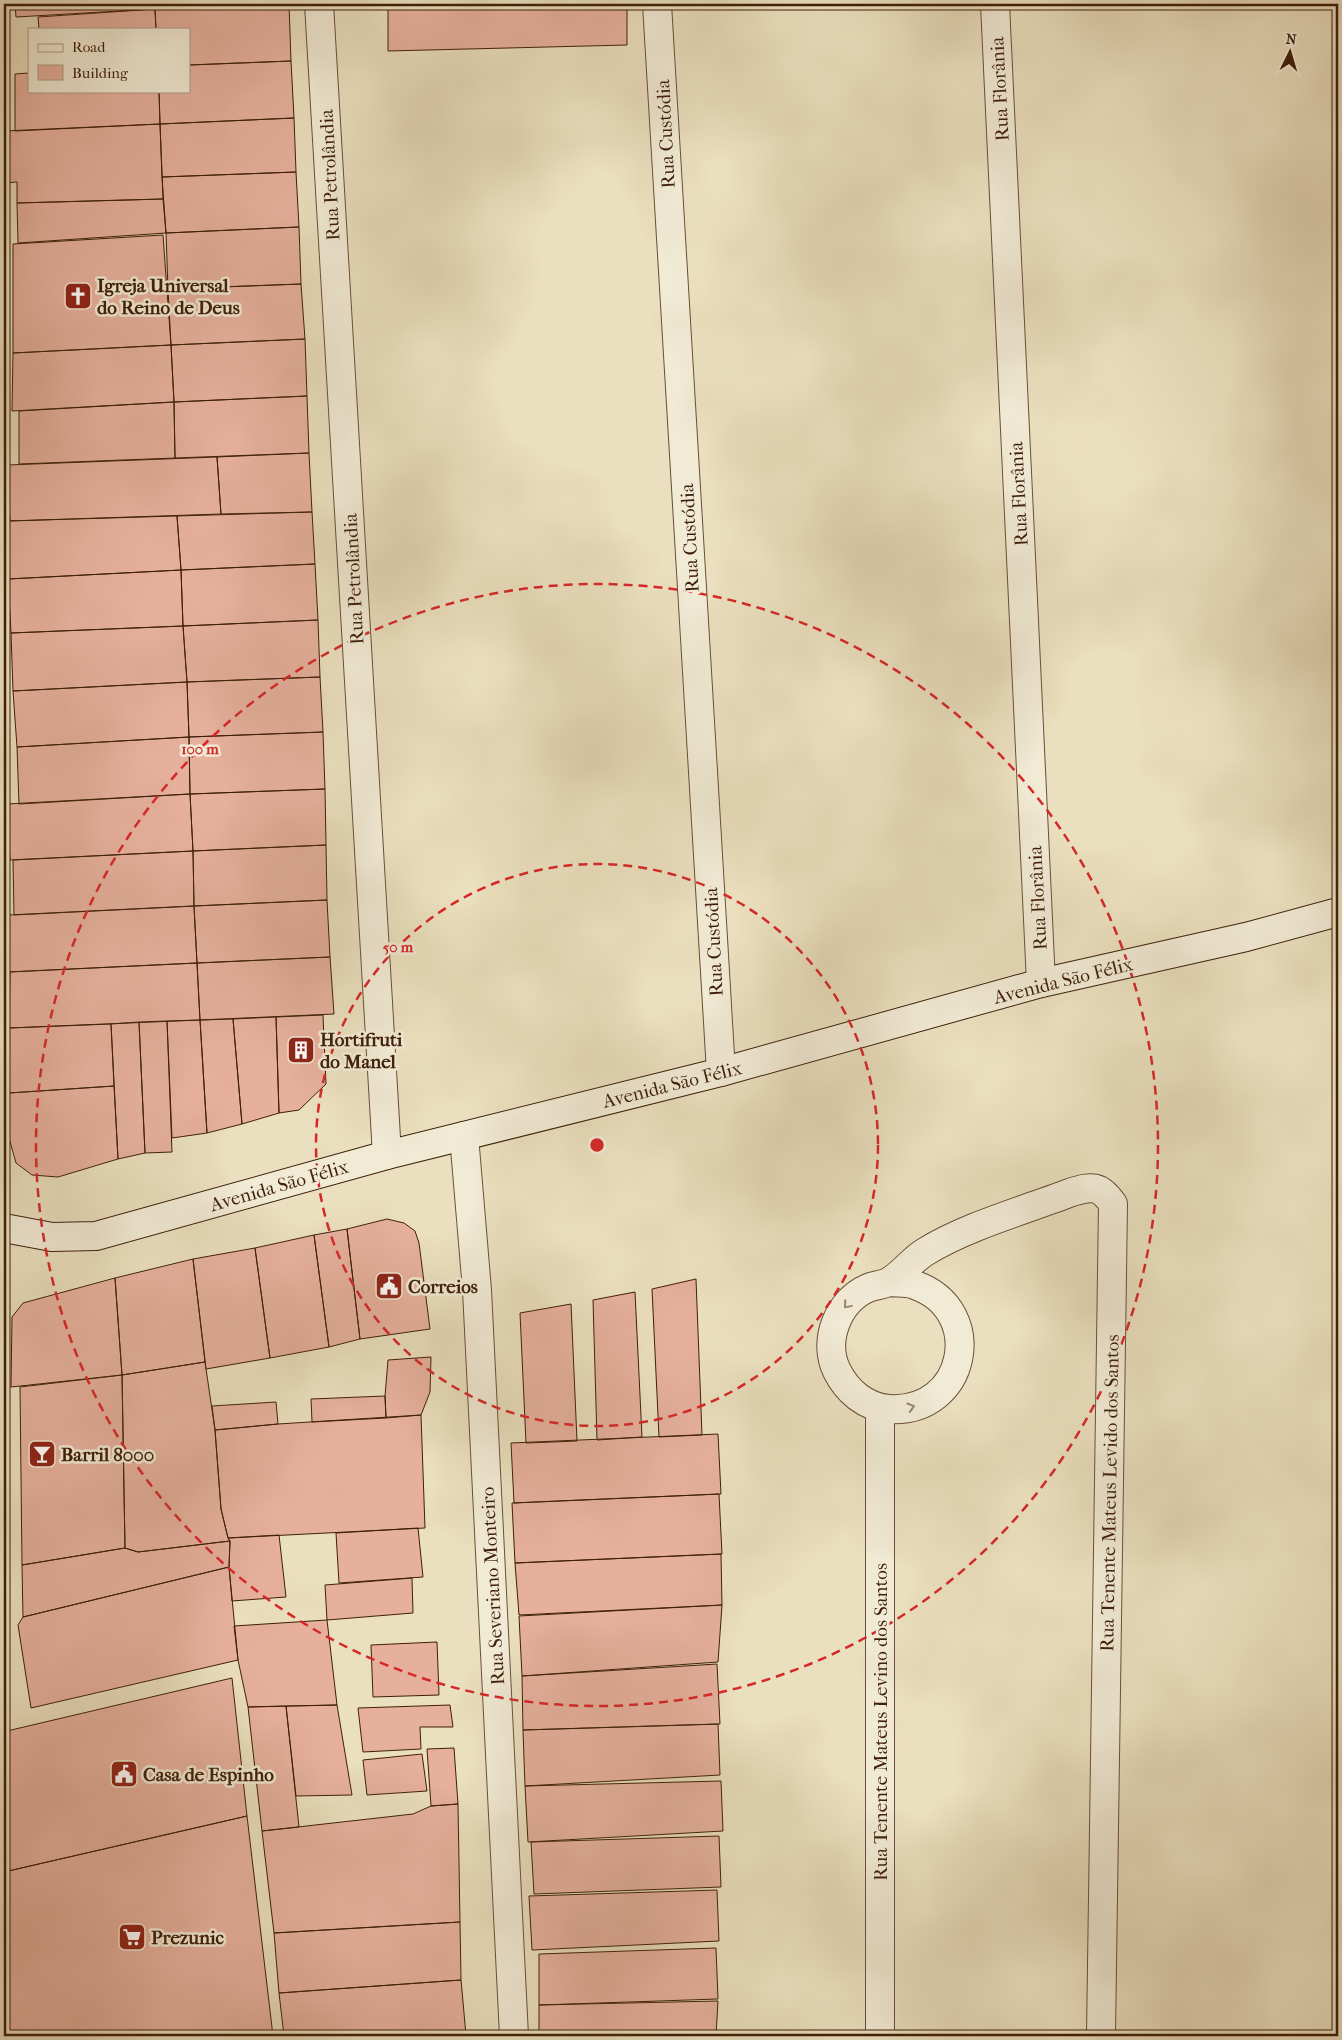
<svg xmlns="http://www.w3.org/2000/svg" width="1342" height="2040" viewBox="0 0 1342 2040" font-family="'IM FELL French Canon',serif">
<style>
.building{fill:#e6b09d;stroke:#3f1f0a}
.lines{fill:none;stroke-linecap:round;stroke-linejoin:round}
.street-casing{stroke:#6a4f37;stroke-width:30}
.secondary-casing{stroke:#3f1f0a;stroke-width:30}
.street{stroke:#f1ead5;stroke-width:28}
.secondary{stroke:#f1ead5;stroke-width:28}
.oneway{stroke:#988470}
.ring{fill:none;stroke:#d62828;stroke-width:2.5;stroke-dasharray:9 6}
.labels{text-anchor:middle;stroke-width:5;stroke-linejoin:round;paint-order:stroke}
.street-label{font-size:19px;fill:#3f1f0a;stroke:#f1ead5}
.poi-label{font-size:19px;font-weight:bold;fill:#3f1f0a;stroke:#f1ead5;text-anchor:start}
.centre{fill:#d62828;stroke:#f1ead5;stroke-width:2.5}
.ring-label{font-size:15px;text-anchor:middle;font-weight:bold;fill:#d62828;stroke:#f1ead5;stroke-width:5;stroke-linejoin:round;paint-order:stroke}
</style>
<rect width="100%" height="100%" fill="#eadfbe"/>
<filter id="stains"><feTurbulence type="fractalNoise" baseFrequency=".004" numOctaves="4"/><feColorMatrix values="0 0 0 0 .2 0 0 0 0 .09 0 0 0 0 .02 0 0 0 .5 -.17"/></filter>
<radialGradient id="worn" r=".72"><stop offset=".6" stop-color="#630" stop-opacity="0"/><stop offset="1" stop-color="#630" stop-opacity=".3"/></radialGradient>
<path class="building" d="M15 4H155V9L16 17Z
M155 4H218V5L155 9Z
M218 4H289L218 5Z
M289 4 291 61 189 65V29H156L155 9Z
M388 4H627V45L388 51Z
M155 9 156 29H39L38 17Z
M291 61 294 118 160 124 159 91H189V65Z
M29 73V91H159L160 124 15 131V74Z
M294 118 296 172 162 177 160 124Z
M160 124 163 199 17 203V182L4 183V131Z
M296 172 299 227 166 233 162 177Z
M163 199 166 233 18 243 17 203Z
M299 227 301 284 168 289 166 233Z
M163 235 171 345 13 353V244Z
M301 284 305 339 171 345 168 289Z
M305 339 307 396 174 402 171 345Z
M171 345 174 402 12 411 13 353Z
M307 396 309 453 175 458 174 402Z
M174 402 175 458 19 464V411Z
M309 453 312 512 221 514 217 457Z
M217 457 221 514 10 521 7 465Z
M312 512 315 564 181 570 177 516Z
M177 516 181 570 8 579 6 521Z
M315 564 318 620 183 626 181 570Z
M181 570 183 626 11 633 8 579Z
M318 620 320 677 187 682 183 626Z
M183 626 187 682 13 691 11 633Z
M320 677 323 732 189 737 187 682Z
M187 682 189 737 17 747 13 691Z
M323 732 325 789 190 794 189 737Z
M189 737 190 794 19 804 17 747Z
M325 789 326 845 193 851 190 794Z
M190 794 193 851 10 860 7 804Z
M326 845 327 900 194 906 193 851Z
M193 851 194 906 14 915 13 860Z
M327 900 330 957 197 963 194 906Z
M194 906 197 963 7 972 8 915Z
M330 957 334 1014 200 1020 197 963Z
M197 963 200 1020 9 1028 10 972Z
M323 1015 326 1084 299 1110 279 1113 276 1017Z
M276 1017 279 1113 242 1124 233 1019Z
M233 1019 242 1124 207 1133 200 1020Z
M200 1020 207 1133 172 1138 167 1021Z
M167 1021 172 1152 145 1153 139 1022Z
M139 1022 145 1153 118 1159 111 1024Z
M111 1024 114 1086 9 1093V1028Z
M114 1086 118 1159 58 1177 32 1175 16 1163 9 1138V1093Z
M387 1219 404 1223 415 1231 419 1243 430 1329 360 1339 347 1229Z
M347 1229 360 1339 329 1347 314 1235Z
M314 1235 329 1347 270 1358 255 1248Z
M255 1248 270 1358 206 1369 193 1259Z
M193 1259 205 1362 122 1375 115 1278Z
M115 1278 122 1375 11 1387 12 1317 23 1303Z
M696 1279 702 1435 659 1437 652 1289Z
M635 1292 642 1437 597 1440 593 1300Z
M571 1304 577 1441 526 1443 520 1313Z
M431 1357 430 1392 421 1415 386 1418 385 1396 388 1360Z
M205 1362 215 1430 221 1509 228 1538 230 1541 138 1552 125 1548 122 1375Z
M122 1375 125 1548 22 1565 20 1387Z
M385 1396 386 1418 312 1422 311 1399Z
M276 1402 278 1424 215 1430 212 1406Z
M421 1415 425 1528 228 1538 221 1509 215 1430 278 1424Z
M718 1434 721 1494 514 1503 511 1443Z
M719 1494 722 1554 515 1563 512 1503Z
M418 1528 423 1577 339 1583 336 1533Z
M279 1535 286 1597 232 1601 229 1567 230 1541 228 1538Z
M230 1541 229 1567 23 1617 22 1565 125 1548 138 1552Z
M721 1554 722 1605 519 1615 515 1563Z
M229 1567 238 1660 31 1708 18 1625 23 1617Z
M412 1578 413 1613 327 1620 325 1585Z
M722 1605 718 1662 522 1676 519 1616Z
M327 1620 337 1705 248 1707 238 1660 234 1626Z
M437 1642 439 1695 373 1697 371 1645Z
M717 1664 720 1724 523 1730 522 1676Z
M232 1678 247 1816 4 1872 7 1731Z
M337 1705 352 1795 296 1796 286 1706Z
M450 1705 453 1727H420L421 1749 363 1752 358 1708Z
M286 1706 299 1827 262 1831 248 1707Z
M718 1724 720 1775 525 1786 523 1730Z
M454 1748 458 1804 431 1806 427 1749Z
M422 1754 427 1791 367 1795 363 1760Z
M721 1781 723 1831 528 1842 525 1786Z
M458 1804 460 1922 274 1933 262 1831 413 1814 431 1806Z
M247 1816 273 2036H9L4 2001V1872Z
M719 1836 721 1887 534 1894 531 1842Z
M717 1890 719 1941 532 1950 529 1896Z
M460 1922 461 1980 279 1993 274 1933Z
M716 1948 718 1999 539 2005V1954Z
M461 1980 466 2035 442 2036H284L279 1993Z
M718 2001 716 2036H539V2005Z"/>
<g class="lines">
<g class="street-casing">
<path id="street" d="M319 4 387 1155
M657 4 721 1072
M995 4 1041 983
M464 1136 477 1290 514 2036
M889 1282C897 1283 908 1282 915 1285 987 1310 967 1414 889 1409 865 1407 847 1391 837 1371 822 1341 838 1301 868 1288 875 1285 884 1285 890 1281 903 1273 912 1260 925 1252 967 1226 1025 1210 1072 1192 1092 1186 1100 1185 1113 1204L1101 2036
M880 1408V2036"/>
</g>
<g class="secondary-casing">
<path id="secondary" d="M4 1228 52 1237 96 1236 387 1155 721 1072 1041 983 1246 937 1338 912"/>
</g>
<use href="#street" class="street"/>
<use href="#secondary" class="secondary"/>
</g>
<defs><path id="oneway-chevron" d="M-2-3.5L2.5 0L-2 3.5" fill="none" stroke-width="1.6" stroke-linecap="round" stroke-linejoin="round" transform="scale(1.25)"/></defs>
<g class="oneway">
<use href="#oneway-chevron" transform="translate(847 1305) rotate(130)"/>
<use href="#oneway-chevron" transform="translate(911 1407) rotate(-17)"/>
</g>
<g class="ring">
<circle cx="597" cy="1145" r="281"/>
<circle cx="597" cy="1145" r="561"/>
</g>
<defs>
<g id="church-square" transform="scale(1.4375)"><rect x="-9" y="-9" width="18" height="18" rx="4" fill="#8f2418" stroke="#f1ead5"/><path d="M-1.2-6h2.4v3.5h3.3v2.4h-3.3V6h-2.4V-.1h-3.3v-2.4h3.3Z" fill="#fff"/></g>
<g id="building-square" transform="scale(1.4375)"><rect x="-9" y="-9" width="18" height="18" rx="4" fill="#8f2418" stroke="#f1ead5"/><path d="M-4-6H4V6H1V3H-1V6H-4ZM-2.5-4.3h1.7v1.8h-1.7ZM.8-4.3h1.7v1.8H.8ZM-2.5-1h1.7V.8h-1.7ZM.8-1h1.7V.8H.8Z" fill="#fff"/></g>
<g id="civic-square" transform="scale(1.4375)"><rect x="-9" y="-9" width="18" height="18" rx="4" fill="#8f2418" stroke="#f1ead5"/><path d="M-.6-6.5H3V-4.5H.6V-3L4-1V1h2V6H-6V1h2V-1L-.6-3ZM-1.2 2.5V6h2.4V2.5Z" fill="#fff"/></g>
<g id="bar-square" transform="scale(1.4375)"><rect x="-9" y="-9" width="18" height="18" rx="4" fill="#8f2418" stroke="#f1ead5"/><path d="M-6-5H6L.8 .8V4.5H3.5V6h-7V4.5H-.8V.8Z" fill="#fff"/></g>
<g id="supermarket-square" transform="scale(1.4375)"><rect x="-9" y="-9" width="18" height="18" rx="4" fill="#8f2418" stroke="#f1ead5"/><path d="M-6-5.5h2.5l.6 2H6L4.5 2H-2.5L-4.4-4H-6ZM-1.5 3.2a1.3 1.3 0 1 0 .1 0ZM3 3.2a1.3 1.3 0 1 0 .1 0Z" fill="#fff"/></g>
</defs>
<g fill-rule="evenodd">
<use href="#church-square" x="78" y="296"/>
<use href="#building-square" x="301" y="1050"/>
<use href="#civic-square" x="389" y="1286"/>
<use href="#bar-square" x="42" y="1454"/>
<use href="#civic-square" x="124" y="1774"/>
<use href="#supermarket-square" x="132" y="1937"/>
</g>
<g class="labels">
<g class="street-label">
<text transform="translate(999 89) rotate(-93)" y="7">Rua Florânia</text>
<text transform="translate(665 134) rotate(-93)" y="7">Rua Custódia</text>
<text transform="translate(329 175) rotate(-93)" y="7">Rua Petrolândia</text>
<text transform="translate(1018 494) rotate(-93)" y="7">Rua Florânia</text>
<text transform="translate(689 538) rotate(-93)" y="7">Rua Custódia</text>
<text transform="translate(353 579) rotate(-93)" y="7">Rua Petrolândia</text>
<text transform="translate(1037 898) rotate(-93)" y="7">Rua Florânia</text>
<text transform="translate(713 942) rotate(-93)" y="7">Rua Custódia</text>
<text transform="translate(1063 980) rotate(-14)" y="7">Avenida São Félix</text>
<text transform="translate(672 1084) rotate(-14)" y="7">Avenida São Félix</text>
<text transform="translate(279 1185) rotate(-16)" y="7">Avenida São Félix</text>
<text transform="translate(1109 1493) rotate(-89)" y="7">Rua Tenente Mateus Levido dos Santos</text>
<text transform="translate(492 1586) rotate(-93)" y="7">Rua Severiano Monteiro</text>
<text transform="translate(880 1722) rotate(-90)" y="7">Rua Tenente Mateus Levino dos Santos</text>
</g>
<g class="poi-label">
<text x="97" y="292">Igreja Universal<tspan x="97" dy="22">do Reino de Deus</tspan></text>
<text x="320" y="1046">Hortifruti<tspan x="320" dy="22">do Manel</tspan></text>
<text x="408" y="1293">Correios</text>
<text x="61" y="1461">Barril 8000</text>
<text x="143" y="1781">Casa de Espinho</text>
<text x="151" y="1944">Prezunic</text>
</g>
</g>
<circle cx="597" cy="1145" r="8" class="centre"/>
<g class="ring-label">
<text x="200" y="754">100 m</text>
<text x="398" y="952">50 m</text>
</g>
<rect width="1342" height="2040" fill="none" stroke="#eadfbe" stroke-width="20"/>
<rect x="5" y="5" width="1332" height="2030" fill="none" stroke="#3f1f0a" stroke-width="2.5"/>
<rect x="10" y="10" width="1322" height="2020" fill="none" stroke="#3f1f0a"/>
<rect x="28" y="28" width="162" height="65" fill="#f1ead5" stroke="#aa9984"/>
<rect x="38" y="44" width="25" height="8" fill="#f1ead5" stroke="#aa9984"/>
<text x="72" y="52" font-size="15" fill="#3f1f0a">Road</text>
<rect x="38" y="65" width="25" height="15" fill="#e6b09d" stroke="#aa9984"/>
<text x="72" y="78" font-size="15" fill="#3f1f0a">Building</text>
<g transform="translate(1290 52) rotate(5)" stroke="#f1ead5" stroke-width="4" paint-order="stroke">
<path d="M0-4L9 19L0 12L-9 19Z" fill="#3f1f0a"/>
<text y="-8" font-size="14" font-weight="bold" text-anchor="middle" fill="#3f1f0a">N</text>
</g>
<rect width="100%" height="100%" filter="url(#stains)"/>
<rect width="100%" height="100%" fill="url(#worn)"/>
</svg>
